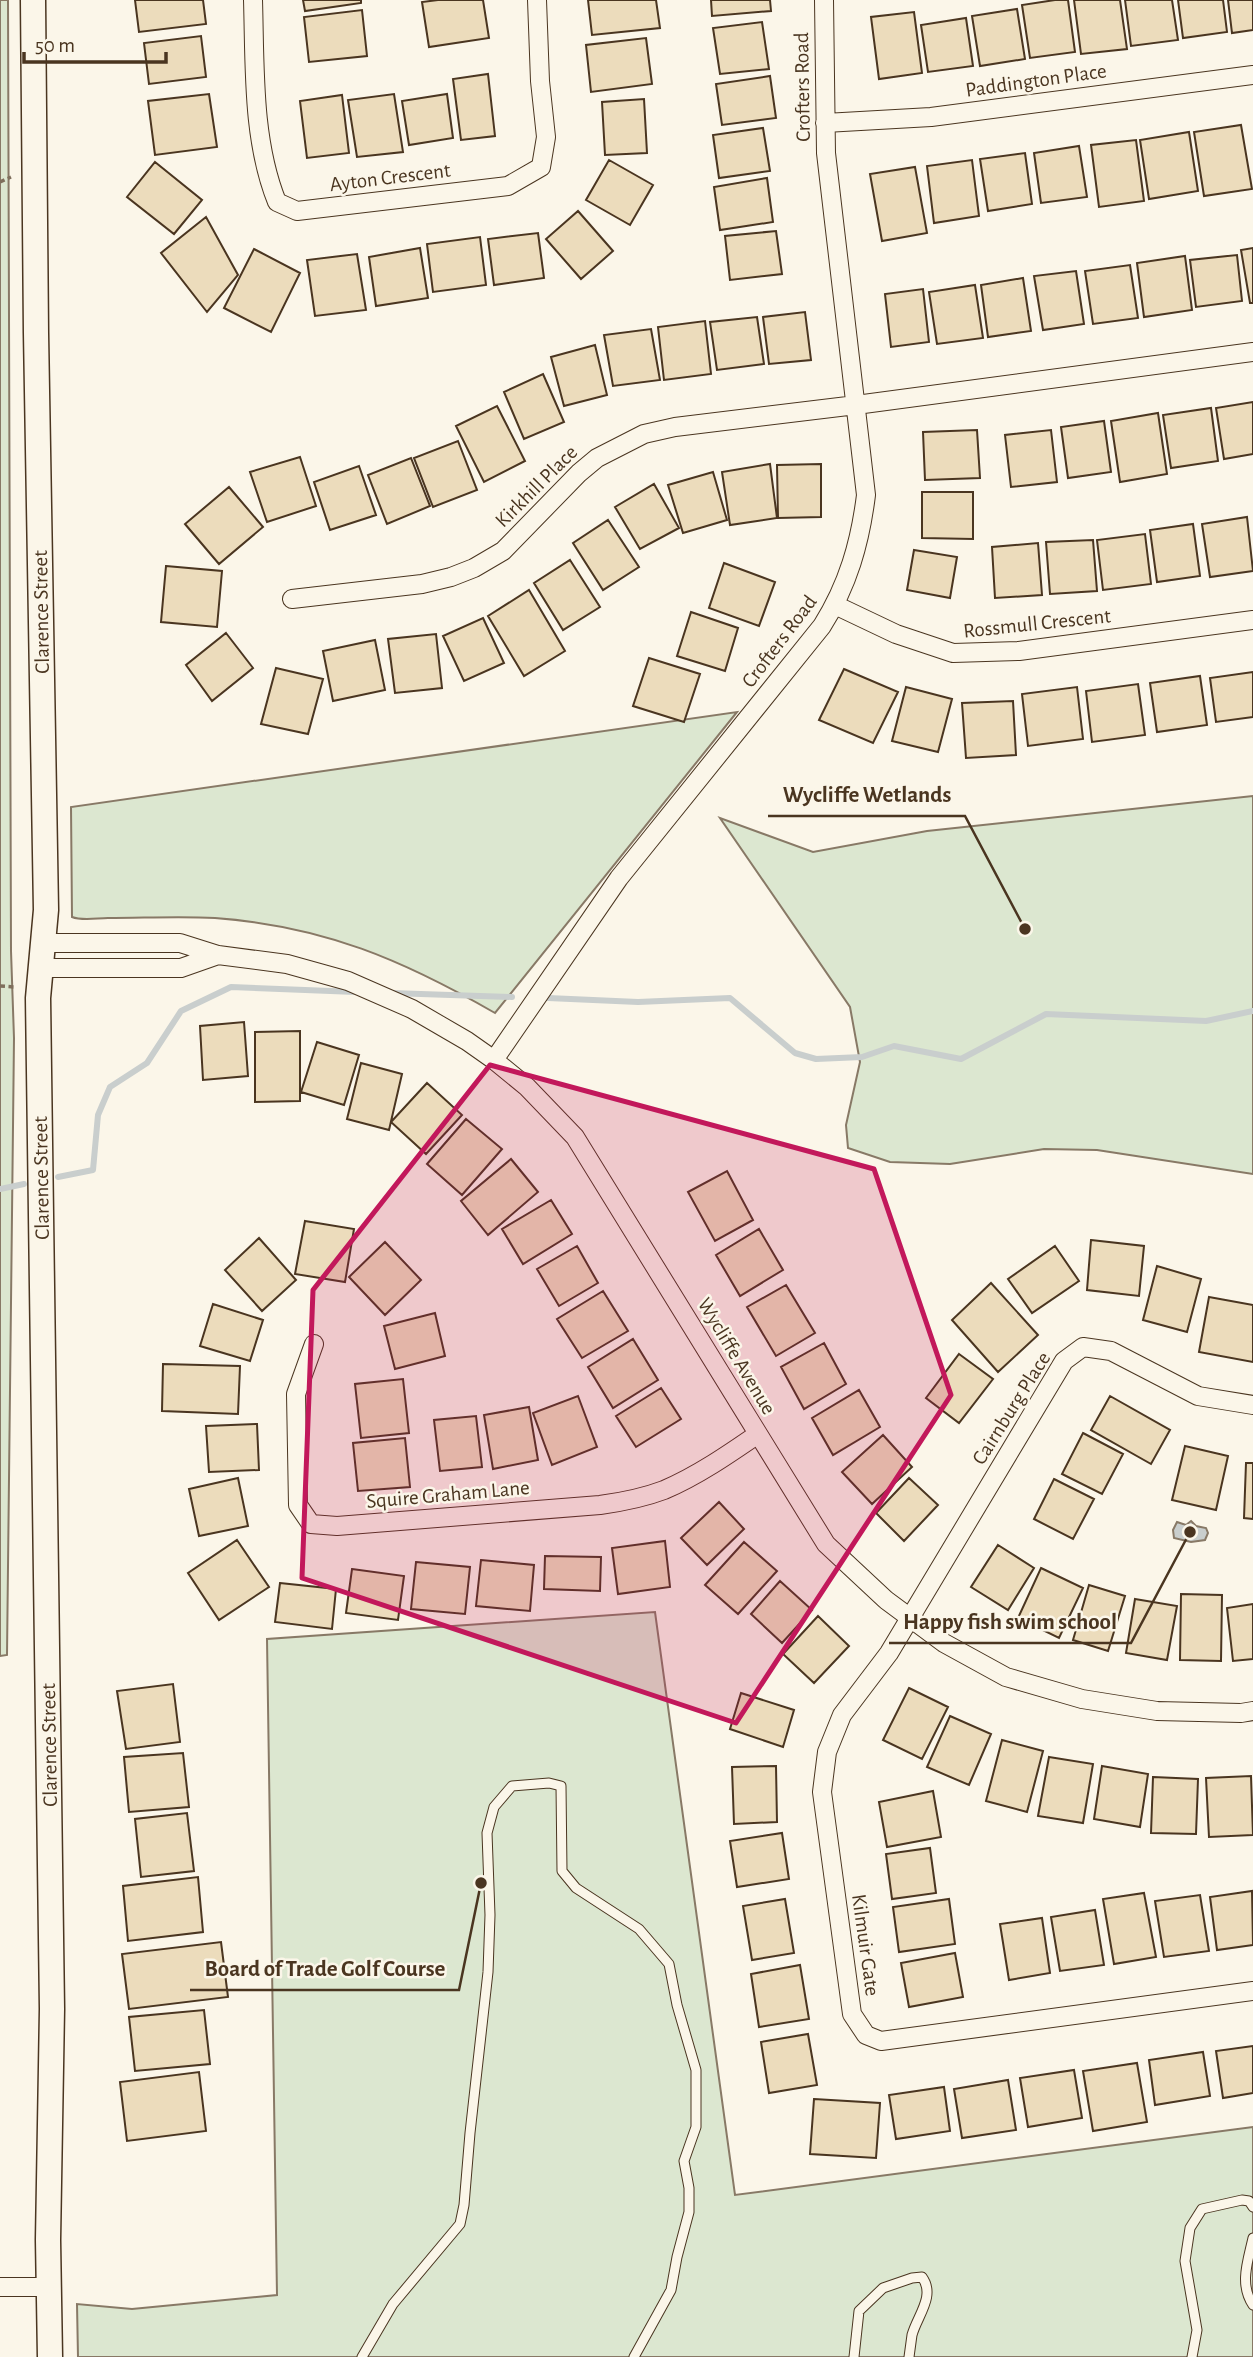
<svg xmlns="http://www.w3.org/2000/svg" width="1253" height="2357" viewBox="0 0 1253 2357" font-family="'Alegreya Sans',sans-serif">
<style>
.green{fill:#dce7d0;stroke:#887966;stroke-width:2}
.water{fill:#c9cecd;stroke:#887966;stroke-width:2}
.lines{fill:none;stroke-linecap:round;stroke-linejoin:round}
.stream{stroke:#c9cecd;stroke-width:6}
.building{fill:#ecdcbc;stroke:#4a3520;stroke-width:2}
.lane-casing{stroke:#4a3520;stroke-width:11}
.street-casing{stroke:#4a3520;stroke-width:20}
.secondary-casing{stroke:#4a3520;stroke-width:27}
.path{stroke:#7f6f5c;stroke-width:3.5;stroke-dasharray:5 3.5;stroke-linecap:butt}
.lane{stroke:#fbf6e9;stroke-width:9}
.street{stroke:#fbf6e9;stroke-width:18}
.secondary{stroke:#fbf6e9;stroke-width:24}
.marked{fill:#c2185b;fill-opacity:0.2;stroke:#c2185b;stroke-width:5;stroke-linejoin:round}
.labels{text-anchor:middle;stroke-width:5;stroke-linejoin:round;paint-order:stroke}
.street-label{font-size:21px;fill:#4a3520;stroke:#fbf6e9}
.leader{fill:none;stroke:#4a3520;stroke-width:2.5}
.callout-dot{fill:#4a3520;stroke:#fbf6e9;stroke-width:2.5}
.callout-label{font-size:23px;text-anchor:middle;font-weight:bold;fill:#4a3520;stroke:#fbf6e9;stroke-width:5;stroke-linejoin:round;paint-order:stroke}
</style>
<rect width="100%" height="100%" fill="#fbf6e9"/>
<path class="green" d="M0 0H8L11 951 14 1038 7 1655 0 1656Z
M737 712 495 1013C403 960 324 926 215 918 180 916 144 918 108 918 97 918 82 921 72 917L71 807Z
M1253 796V1174L1097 1150 1044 1149 950 1164 890 1162 848 1148 846 1125 860 1062 850 1007 720 818 813 852 927 831Z
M655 1612 735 2195 1253 2127V2357H78L77 2304 132 2309 277 2295 267 1639Z"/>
<path class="water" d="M1191 1521 1196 1526 1206 1528 1208 1533 1205 1540 1191 1542 1174 1538 1173 1530 1177 1522 1186 1525Z"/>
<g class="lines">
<path class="stream" d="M391 993 512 997
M548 998 638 1002 730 998 795 1053 816 1059 862 1057 894 1046 961 1059 1046 1014 1206 1021 1253 1011
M58 1177 93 1170 98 1115 110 1087 147 1063 181 1011 231 987 356 992
M0 1189 24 1184"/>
</g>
<path class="building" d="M135 0H203L206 24 139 32Z
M303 0H361V3L305 11Z
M438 0H483L489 38 429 47 422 2Z
M588 0H656L660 28 592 35Z
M711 0H770L771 11 712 16Z
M1055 0H1068L1075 52 1030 58 1022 5Z
M1074 0H1120L1127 49 1081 54Z
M1125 0H1172L1178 40 1131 46Z
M1178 0H1223L1227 32 1183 38Z
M1228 0H1253V30L1232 33Z
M1017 9 1025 59 980 66 972 16Z
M362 10 367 56 309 62 304 17Z
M914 12 922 73 879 79 871 17Z
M966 18 973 66 928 72 921 25Z
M762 22 769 69 720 74 713 28Z
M201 36 206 77 149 84 144 43Z
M646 38 652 84 591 92 586 45Z
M488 74 495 136 461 140 453 79Z
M770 76 776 118 722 125 716 84Z
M209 94 217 147 155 155 148 101Z
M394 94 403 152 357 157 348 100Z
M447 94 453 138 409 145 402 101Z
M342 95 349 153 307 158 300 101Z
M644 99 647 153 605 155 602 102Z
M1241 125 1252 189 1204 196 1194 132Z
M763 128 770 171 719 178 713 135Z
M1189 132 1198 191 1149 199 1140 140Z
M1136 140 1144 201 1099 207 1091 145Z
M1079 146 1087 197 1041 203 1034 153Z
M1025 153 1032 204 988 211 980 159Z
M609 160 653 185 630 225 586 200Z
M972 160 979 216 934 223 927 166Z
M155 162 202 200 174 234 127 197Z
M915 167 927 233 882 241 870 174Z
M767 178 773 222 720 230 714 187Z
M578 211 613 251 581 279 546 239Z
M206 217 238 275 207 312 161 253Z
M776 231 782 274 730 280 725 236Z
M538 233 544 278 494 285 488 239Z
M480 237 486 285 433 292 427 244Z
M420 248 428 298 376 306 369 257Z
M1253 248V303H1250L1241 250Z
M254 249 300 273 271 332 224 308Z
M357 254 366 310 315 316 307 260Z
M1237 255 1242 301 1196 307 1190 260Z
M1185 256 1192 310 1144 317 1137 263Z
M1130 265 1138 318 1093 324 1085 271Z
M1076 271 1084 324 1043 330 1034 276Z
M1023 278 1031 331 988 337 981 285Z
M975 285 983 338 937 344 929 292Z
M923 289 929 342 891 347 885 294Z
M805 312 811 360 769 364 763 317Z
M757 317 764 364 717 370 710 322Z
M705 321 711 374 664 380 658 327Z
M651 329 660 380 613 386 604 335Z
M595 345 607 395 564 406 551 357Z
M543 374 564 422 524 439 504 392Z
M1253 402V454L1224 459 1216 408Z
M497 406 525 461 484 482 456 426Z
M1211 408 1218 461 1171 468 1163 415Z
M1158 413 1167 474 1120 482 1111 421Z
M1104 421 1111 472 1068 478 1061 427Z
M977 430 980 478 925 480 923 432Z
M1051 430 1057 482 1011 487 1005 435Z
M458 441 477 490 433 507 414 458Z
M300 457 316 506 267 522 250 472Z
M411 458 430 506 387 524 368 475Z
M770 464 777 518 730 525 722 472Z
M821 464V517L778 518 777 465Z
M359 466 376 515 330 530 314 482Z
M713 472 727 520 683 533 668 485Z
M654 484 679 528 640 549 615 507Z
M229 487 263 527 219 564 185 524Z
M922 492H973V539L922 538Z
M1247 517 1253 571 1210 577 1202 524Z
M608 520 639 567 603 590 573 543Z
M1193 524 1200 576 1157 582 1150 530Z
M1145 534 1151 584 1103 590 1097 540Z
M1093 540 1097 591 1050 594 1046 542Z
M1038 543 1042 595 995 598 992 547Z
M914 550 957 557 950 598 907 590Z
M570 560 600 607 563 630 534 583Z
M724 563 775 582 759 626 709 608Z
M166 566 222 571 217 627 161 622Z
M529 590 565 651 524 676 488 616Z
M691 612 738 628 725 671 677 656Z
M483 618 504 663 464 681 443 636Z
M226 633 253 668 212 701 186 665Z
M436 634 442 688 395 693 388 639Z
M375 640 385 690 333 701 323 651Z
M649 658 700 674 684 722 633 706Z
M276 668 323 679 308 734 261 724Z
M844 669 898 692 873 743 819 720Z
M1253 672V717L1216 722 1210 678Z
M1200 676 1207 725 1157 732 1150 683Z
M1138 684 1145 735 1092 742 1086 691Z
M906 687 952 699 938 752 892 741Z
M1077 687 1083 739 1028 746 1022 694Z
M1013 701 1016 755 966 758 962 703Z
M244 1022 248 1076 203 1080 200 1026Z
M300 1031V1101L255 1102V1032Z
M317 1042 359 1055 344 1105 301 1092Z
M361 1063 402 1074 389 1130 347 1119Z
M427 1083 462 1115 426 1154 391 1122Z
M466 1119 502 1149 462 1195 427 1164Z
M511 1159 538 1192 488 1235 461 1201Z
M727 1171 753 1220 715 1241 688 1192Z
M551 1200 572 1234 523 1264 502 1229Z
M305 1221 354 1229 345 1282 295 1274Z
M759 1229 783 1270 740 1296 716 1255Z
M259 1238 296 1280 262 1311 225 1270Z
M1091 1240 1144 1246 1139 1296 1087 1290Z
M385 1242 421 1280 385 1315 349 1277Z
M577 1246 598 1283 559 1306 537 1269Z
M1055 1246 1079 1281 1032 1313 1008 1279Z
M1157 1266 1201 1279 1187 1332 1143 1320Z
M991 1283 1038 1335 998 1372 952 1320Z
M786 1285 815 1333 776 1356 747 1307Z
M603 1291 628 1331 582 1358 557 1319Z
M1209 1297 1253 1305V1362L1199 1352Z
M213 1304 263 1320 250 1361 200 1346Z
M435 1313 445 1356 395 1369 384 1326Z
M633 1339 658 1380 613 1408 588 1367Z
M824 1343 846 1384 804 1409 781 1367Z
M959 1354 993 1379 959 1423 926 1398Z
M163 1364 240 1366 238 1414 162 1411Z
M403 1379 409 1433 361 1438 355 1384Z
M661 1388 681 1419 636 1447 616 1416Z
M859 1390 880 1427 833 1455 812 1418Z
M578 1396 597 1447 552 1465 533 1413Z
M1110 1396 1170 1430 1151 1464 1091 1430Z
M529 1407 538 1460 493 1469 484 1415Z
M476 1416 482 1467 440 1471 434 1420Z
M257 1424 259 1470 209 1472 206 1426Z
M1083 1433 1123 1454 1102 1494 1062 1474Z
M883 1435 912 1467 872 1504 842 1472Z
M405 1438 410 1487 358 1491 353 1443Z
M1185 1446 1228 1456 1216 1510 1172 1500Z
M1246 1463H1253V1519L1244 1518Z
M238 1478 248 1526 199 1536 189 1489Z
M909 1478 938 1505 904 1541 876 1513Z
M1054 1479 1094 1499 1073 1539 1034 1519Z
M719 1502 744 1529 707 1565 681 1538Z
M237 1540 269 1587 219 1620 188 1573Z
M665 1541 670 1587 618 1594 612 1548Z
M744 1542 777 1571 738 1614 705 1585Z
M998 1545 1034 1568 1008 1610 971 1587Z
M545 1556 601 1557 600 1591 544 1589Z
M481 1560 534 1565 530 1611 476 1606Z
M416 1562 470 1567 465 1614 411 1609Z
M1041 1568 1083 1588 1059 1638 1018 1618Z
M352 1569 404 1576 398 1620 346 1613Z
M780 1581 812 1610 782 1643 751 1614Z
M280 1583 336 1589 332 1629 275 1622Z
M1089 1585 1125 1596 1108 1651 1073 1640Z
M1181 1594 1222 1595 1221 1661 1180 1660Z
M1135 1599 1177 1606 1167 1660 1126 1653Z
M1253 1604V1659L1233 1661 1227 1608Z
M818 1616 849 1646 814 1683 783 1654Z
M173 1684 180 1742 126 1749 117 1691Z
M909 1688 948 1707 922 1759 883 1740Z
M741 1693 794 1710 783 1747 730 1729Z
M950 1716 991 1734 969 1785 927 1767Z
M1002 1740 1043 1751 1027 1812 986 1801Z
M183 1753 189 1807 129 1812 124 1757Z
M1049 1757 1093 1764 1083 1823 1038 1816Z
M776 1766 777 1822 734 1824 732 1767Z
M1102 1766 1148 1774 1140 1827 1094 1819Z
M1251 1776 1253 1835 1209 1837 1206 1778Z
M1153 1777 1198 1779 1196 1834 1151 1833Z
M933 1791 941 1837 887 1847 879 1802Z
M187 1813 194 1871 141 1877 135 1819Z
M782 1833 789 1879 737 1887 730 1841Z
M930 1848 936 1893 892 1899 886 1854Z
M198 1877 203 1932 128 1941 123 1886Z
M1252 1891 1253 1945 1217 1950 1210 1897Z
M1144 1893 1156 1957 1114 1964 1103 1899Z
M1200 1895 1209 1951 1164 1957 1155 1901Z
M785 1899 794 1953 752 1960 743 1906Z
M949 1899 955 1944 899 1952 893 1907Z
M1095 1910 1104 1965 1060 1971 1051 1917Z
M1042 1918 1050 1973 1009 1980 1000 1924Z
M221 1942 228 1997 129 2009 122 1954Z
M955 1953 963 1997 909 2007 901 1963Z
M800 1965 809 2019 759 2027 751 1974Z
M204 2010 210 2064 135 2071 129 2017Z
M808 2034 817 2085 769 2093 761 2042Z
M1253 2046V2093L1223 2098 1216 2051Z
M1203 2052 1210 2096 1155 2105 1149 2060Z
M1137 2063 1147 2122 1093 2131 1083 2071Z
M1074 2070 1082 2118 1028 2127 1020 2078Z
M199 2072 206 2131 127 2141 120 2082Z
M1008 2080 1016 2130 962 2138 954 2089Z
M944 2087 950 2131 896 2139 889 2095Z
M814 2099 880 2103 876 2158 810 2154Z"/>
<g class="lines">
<g class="lane-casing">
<path id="lane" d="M1253 2238C1248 2261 1239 2284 1253 2305
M362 2357 393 2304 460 2224 464 2205 470 2133 488 1972 490 1915 487 1833 494 1807 512 1786 549 1783 561 1786 562 1871 576 1888 639 1929 669 1964 677 2005 696 2070V2127L684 2161 689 2188V2212L677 2257 671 2290 634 2357
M854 2357 859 2311 883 2288 912 2278 922 2277C936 2296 917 2316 912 2335 911 2342 910 2350 909 2357
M1192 2357 1197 2330 1185 2261 1190 2228 1202 2209 1242 2200 1249 2201 1253 2207"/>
</g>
<g class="street-casing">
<path id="street" d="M253 0C255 67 252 140 277 202L297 211 508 186 541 167 546 137 540 81 537 0
M825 123 931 117 1253 75
M292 599 422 584 451 577 474 568 503 551 579 473 597 458 644 434 675 427 856 405 1253 352
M835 605 896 634 953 653 1019 651 1253 620
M43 943H180L218 955 287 964 348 981 412 1009 467 1041 494 1060 527 1087 575 1137 826 1544 886 1600 944 1643 1006 1677 1082 1699 1157 1711 1241 1713 1253 1711
M41 968H181L218 955
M494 1060 619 878 822 626C848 585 860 543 866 495L826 153 824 0
M314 1344 296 1394 298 1505 311 1524 337 1526 600 1505C622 1502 643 1498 664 1490 697 1476 729 1454 758 1434
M1253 1405 1198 1396 1111 1351 1083 1347 1064 1361 889 1653 842 1715 827 1752 822 1792 852 2014 866 2035 881 2041 1253 1991
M0 2287H49"/>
</g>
<g class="secondary-casing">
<path id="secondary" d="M33 0 36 333 46 910 38 998 52 2009 48 2240 50 2357"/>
</g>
<path class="path" d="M0 182 11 177
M0 986 15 987"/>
<use href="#lane" class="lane"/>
<use href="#street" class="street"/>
<use href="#secondary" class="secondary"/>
</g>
<path class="marked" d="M490 1065 874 1169 951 1395 736 1723 302 1578 313 1290Z"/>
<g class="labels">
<g class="street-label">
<text transform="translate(1036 80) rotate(-8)" y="7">Paddington Place</text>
<text transform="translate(802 87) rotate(-91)" y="7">Crofters Road</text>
<text transform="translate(390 177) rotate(-7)" y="7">Ayton Crescent</text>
<text transform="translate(536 486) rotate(-45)" y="7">Kirkhill Place</text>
<text transform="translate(41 612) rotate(-91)" y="7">Clarence Street</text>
<text transform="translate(1037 623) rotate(-6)" y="7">Rossmull Crescent</text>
<text transform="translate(779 641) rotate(-53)" y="7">Crofters Road</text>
<text transform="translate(41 1178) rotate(-91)" y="7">Clarence Street</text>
<text transform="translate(737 1356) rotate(59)" y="7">Wycliffe Avenue</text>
<text transform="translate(1011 1408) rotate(-58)" y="7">Cairnburg Place</text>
<text transform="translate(448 1494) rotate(-5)" y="7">Squire Graham Lane</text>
<text transform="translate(49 1745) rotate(-91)" y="7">Clarence Street</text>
<text transform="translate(866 1945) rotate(82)" y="7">Kilmuir Gate</text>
</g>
</g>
<path class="leader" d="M1025 929L965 816H768M1190 1532L1131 1643H889M481 1883L459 1990H190"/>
<g class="callout-dot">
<circle cx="1025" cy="929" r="7"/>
<circle cx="1190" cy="1532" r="7"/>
<circle cx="481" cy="1883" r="7"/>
</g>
<g class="callout-label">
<text x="867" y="802">Wycliffe Wetlands</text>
<text x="1010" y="1629">Happy fish swim school</text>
<text x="325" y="1976">Board of Trade Golf Course</text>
</g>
<path d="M24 52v10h142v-10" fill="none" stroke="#4a3520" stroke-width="3.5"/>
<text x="35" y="52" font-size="21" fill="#4a3520" stroke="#fbf6e9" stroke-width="5" paint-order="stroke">50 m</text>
</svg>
